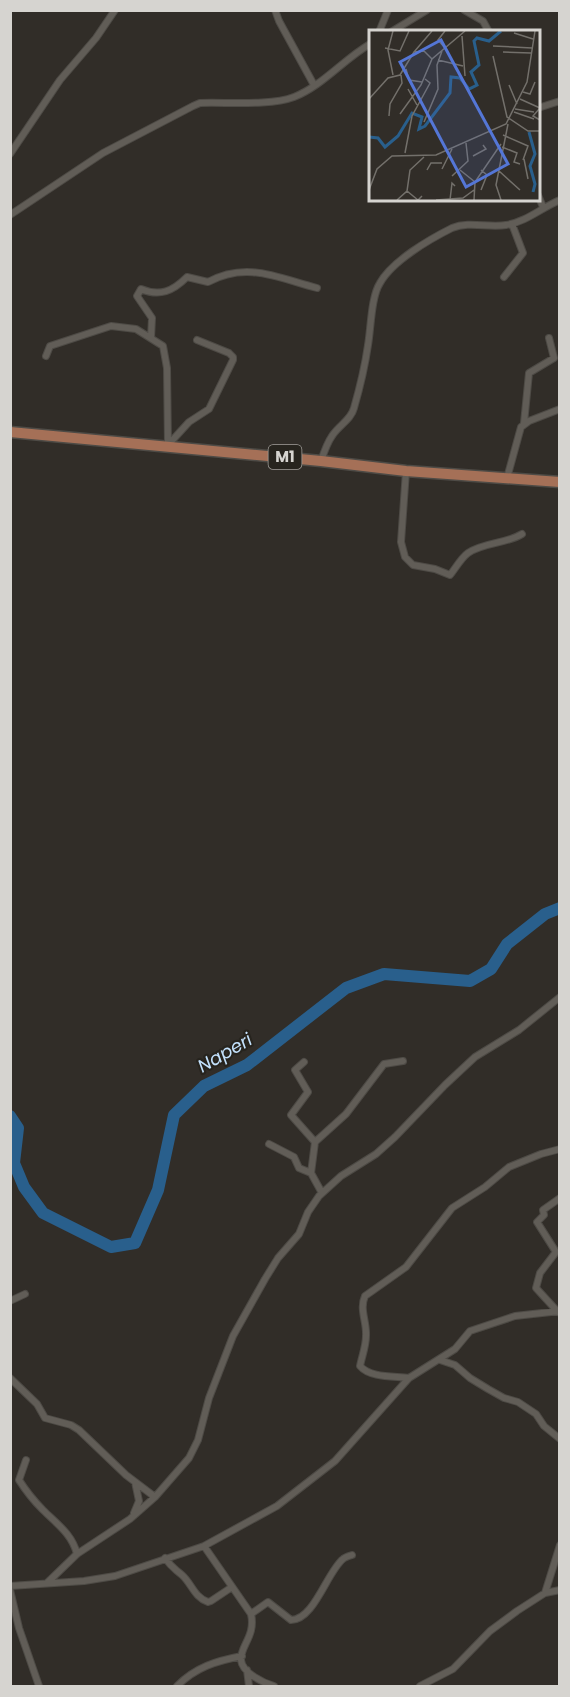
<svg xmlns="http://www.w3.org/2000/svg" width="570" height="1697" viewBox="0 0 570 1697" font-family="Poppins,sans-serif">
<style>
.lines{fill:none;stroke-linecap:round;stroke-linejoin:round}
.river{stroke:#295f8c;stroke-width:12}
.minor-casing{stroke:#4e4b46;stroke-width:8}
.trunk-casing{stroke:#4e4b46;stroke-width:13}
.minor{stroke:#615d57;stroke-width:6}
.trunk{stroke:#a57057;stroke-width:10}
.labels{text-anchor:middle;stroke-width:4.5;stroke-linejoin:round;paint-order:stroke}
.shield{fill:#27241e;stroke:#a29f9b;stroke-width:1.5}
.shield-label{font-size:15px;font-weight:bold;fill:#d6d4d0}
.water-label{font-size:18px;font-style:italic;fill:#c4e2fd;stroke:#27241e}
.inset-river{fill:none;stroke:#295f8c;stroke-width:3}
.inset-road{fill:none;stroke:#73706b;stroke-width:1.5}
.view{fill:#5476d6;fill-opacity:0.15;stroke:#5476d6;stroke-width:3}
.inset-edge{fill:none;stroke:#d6d4d0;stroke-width:3}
</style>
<rect width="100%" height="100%" fill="#312d28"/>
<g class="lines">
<path class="river" d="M10 1116 18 1128 14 1163 24 1187 43 1213 111 1247 135 1243 158 1190 174 1115 204 1086 247 1065 346 988 384 974 470 981 491 969 507 944 545 914 560 908"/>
<g class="minor-casing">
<path id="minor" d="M275 10 279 21 314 85
M464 10 483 21 489 32
M379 32 388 10
M391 32 427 10
M538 108 560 101
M10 154 60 80 96 38 115 10
M538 195 543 207
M10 215 103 153 193 106 200 103C227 102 270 106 294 97 322 86 344 59 370 44
M504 277 523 253 512 224
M151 338 152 318 137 296 141 289C160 297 173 291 187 277L208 282C247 261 278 278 317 288
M46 356 50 346 111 326 136 329 163 346 167 368 168 446
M524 423 529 373 554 358 549 338
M168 445 189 422 209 409 233 360V357L229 353 197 340
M321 461C324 452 327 443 332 436 339 425 351 420 354 408 360 387 365 366 368 345 371 328 371 297 380 283 392 261 430 239 452 228 469 221 489 228 506 225 526 222 541 208 560 200
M406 471 401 542 405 557 413 565 435 569 450 575C455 569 461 558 468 553 484 542 506 544 522 534
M507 478 521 427 529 421 560 409
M304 1062 295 1070 308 1092 291 1115 315 1142
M269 1144 294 1157 299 1168 311 1173
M322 1193 311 1173 315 1142 346 1114 384 1064 403 1061
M10 1301 25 1294
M558 1312 536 1288 540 1273 556 1252 537 1222 544 1215 543 1210 560 1198
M440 1360 455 1365 470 1378 488 1389 504 1398 518 1402 536 1414 544 1426 560 1439
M10 1378 37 1404 45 1418 71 1425 79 1430 126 1475 155 1497
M409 1378C394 1376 370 1378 360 1366 362 1356 366 1346 366 1336 367 1322 359 1309 365 1296L406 1267 452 1208 485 1187 509 1167 541 1154 560 1149
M26 1460 19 1480C26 1491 34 1501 43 1510 57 1524 72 1534 77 1554
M134 1513 139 1501 135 1482
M204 1546 251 1614C256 1636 240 1646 241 1660 242 1673 264 1683 274 1686
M165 1558C172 1568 174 1568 182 1575 192 1584 194 1597 208 1602L211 1601 232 1587
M47 1583 77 1554 130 1519 155 1497 189 1458 198 1440 209 1398 233 1336 265 1279 278 1258 299 1234 308 1212 319 1196 341 1176 376 1154 395 1137 445 1085 475 1057 519 1030 560 997
M10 1586 84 1581 115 1576 204 1546 277 1506 335 1461 409 1378 455 1349 470 1331 515 1316 560 1311
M10 1590 19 1628 39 1686
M545 1593 560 1545
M251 1614 268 1602 291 1620C314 1620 327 1572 343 1559 345 1557 349 1556 352 1555
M247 1670 249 1686
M177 1686C196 1667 216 1661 242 1656
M420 1686 453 1669 490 1631 517 1611 545 1593 560 1590"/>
</g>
<g class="trunk-casing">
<path id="trunk" d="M10 432 321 461 406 471 560 482"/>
</g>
<use href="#minor" class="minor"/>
<use href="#trunk" class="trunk"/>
</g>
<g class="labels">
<rect class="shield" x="268.5" y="445" width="33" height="24" rx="4.5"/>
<g class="shield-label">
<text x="285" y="462">M1</text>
</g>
<g class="water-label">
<text transform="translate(225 1053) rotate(-30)" y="6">Naperi</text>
</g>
</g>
<g transform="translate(369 30)">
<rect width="171" height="171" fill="#312d28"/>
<path class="inset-river" d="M160 102 166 124 161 136 166 154 164 162M0 107 9 108 16 117 29 106 43 83 53 87 50 99 56 96 81 63 82 47 91 48 100 59 108 55 102 42 110 35 105 11 108 8 120 11 132 1"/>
<path class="inset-road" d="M24 1 19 20 24 45M76 1 69 10 76 18M145 3 164 9M93 6 96 46M124 16 163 18M16 18 31 21 40 1M45 22 63 1M134 22 162 23M124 26 138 87 159 101H171M69 30 94 36M37 39 40 50 53 52M140 55 148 74M39 59 48 75M154 62 161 64 166 52M0 69 19 48 31 45 45 22 55 21 63 29M151 69 171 78M171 78 164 86 171 90M146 79 165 82M145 82 165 89M31 84 52 55 63 29 96 1M20 86 21 74 33 53 32 45M55 92 69 59 68 35 73 21M134 105 159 116 154 130M133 117 148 123 145 132 151 134M36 123 43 86 61 53 56 49M104 126 117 119 114 115M155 129 159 149M73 139 83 119M58 140 62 133H73M91 140 106 152M112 140 118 145 112 160M130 141 151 160M83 146 99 131 97 113M0 160 8 139 23 126 67 125 137 94 158 52 166 1M38 161 49 170 53 166M28 170 38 161 41 140 55 127M67 170 94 168 105 160M81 170 83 153 86 156M105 170 106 152 132 114M132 170 127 155 139 94"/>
<path class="view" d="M72 10 139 134 97 157 31 32Z"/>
<rect width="171" height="171" class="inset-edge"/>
</g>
<rect width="570" height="1697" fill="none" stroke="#d6d4d0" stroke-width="24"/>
</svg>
